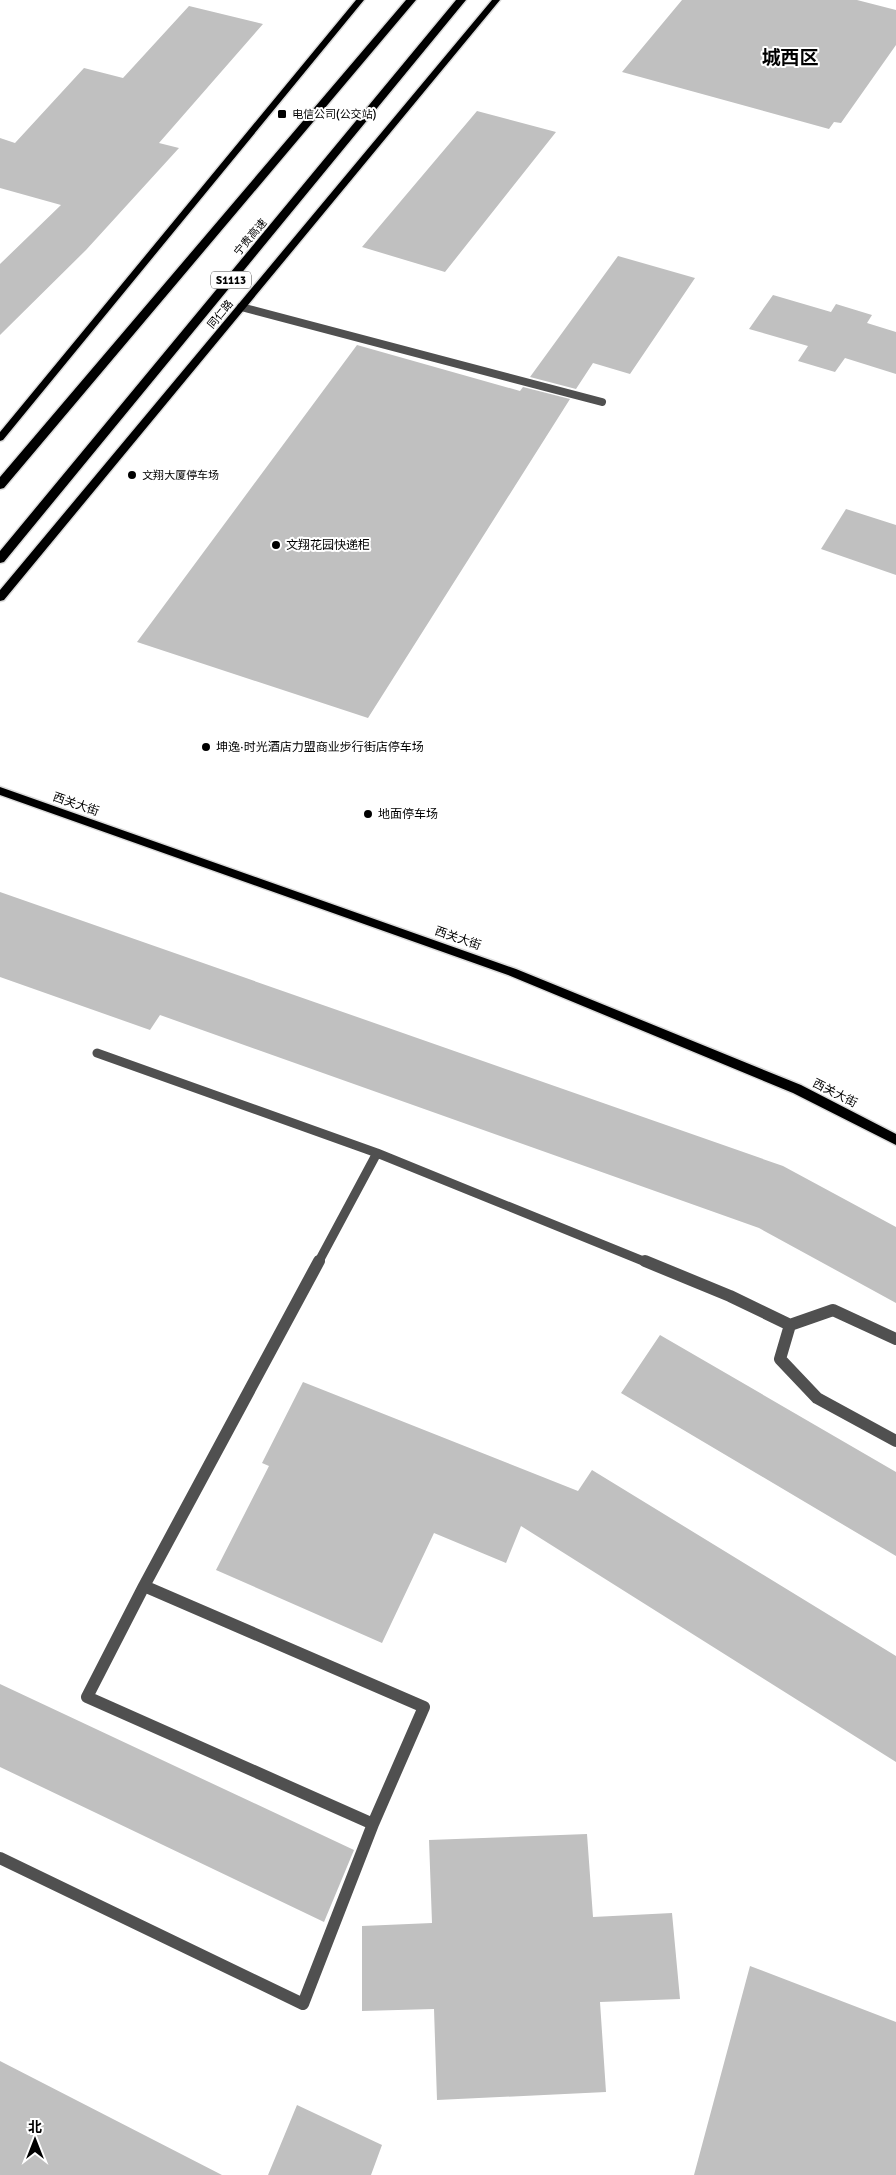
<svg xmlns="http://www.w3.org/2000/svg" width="896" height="2175" viewBox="0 0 896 2175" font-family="Signika,'Noto Sans SC',sans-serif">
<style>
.building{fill:#c0c0c0}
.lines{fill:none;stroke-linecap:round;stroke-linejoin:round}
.primary-casing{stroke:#dbdbdb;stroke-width:3}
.motorway-casing{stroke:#dbdbdb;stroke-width:3}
.service-far2{stroke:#505050;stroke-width:8}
.service-far1{stroke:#505050;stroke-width:9}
.service{stroke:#505050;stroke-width:12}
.primary{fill:#000;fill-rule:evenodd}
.motorway{fill:#000;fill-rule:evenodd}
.poi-dot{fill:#000;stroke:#fff;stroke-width:2}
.labels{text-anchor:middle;stroke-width:4;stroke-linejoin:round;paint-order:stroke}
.far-poi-label{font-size:11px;fill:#000;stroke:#fff;text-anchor:start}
.far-street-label{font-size:11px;fill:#000;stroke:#fff}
.shield{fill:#fff;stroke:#4c4c4c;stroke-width:1}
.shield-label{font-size:11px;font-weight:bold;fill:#000}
.poi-label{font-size:12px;fill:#000;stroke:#fff;text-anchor:start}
.street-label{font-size:12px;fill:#000;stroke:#fff}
.far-town-label{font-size:19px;font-weight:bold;fill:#000;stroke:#fff}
</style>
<rect width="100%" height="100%" fill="#fff"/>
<path class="building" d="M682 0H857L896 10V45L841 123 834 122 829 129 622 72Z
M189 6 263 24 159 143 179 148 86 250 0 335V264L61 205 0 188V138L15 143 84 68 123 78Z
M477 111 556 132 445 272 362 247Z
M618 256 695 278 630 374 593 363 576 389 530 377Z
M773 295 831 312 836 304 872 315 867 323 896 332V374L845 358 835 372 798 361 808 346 749 329Z
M357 345 520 391 523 387 570 399 368 718 137 642Z
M846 509 896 525V575L821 549Z
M0 892 783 1166 896 1227V1303L759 1228 160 1015 150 1030 0 977Z
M660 1335 896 1472V1556L621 1393Z
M303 1382 578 1491 592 1470 896 1656V1762L521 1526 506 1563 434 1533 382 1643 216 1570 269 1466 262 1463Z
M0 1684 354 1850 324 1922 0 1767Z
M587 1834 593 1917 672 1913 680 1999 600 2002 606 2092 437 2100 434 2009 362 2011V1926L432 1923 429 1840Z
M750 1966 896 2022V2175H694Z
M0 2061 222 2175H0Z
M297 2105 382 2145 371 2175H268Z"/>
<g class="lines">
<g class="primary-casing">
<path id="primary" d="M356 0H364L3 440 0 441V432Z
M492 0H500L4 600 0 601V590Z
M0 787 516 969 801 1085 896 1134V1145L793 1093 508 975 0 795Z"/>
</g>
<g class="motorway-casing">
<path id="motorway" d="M406 0H416L4 488 0 489V477Z
M456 0H466L4 562 0 563V551Z"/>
</g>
<path class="service-far2" d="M241 307 602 402"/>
<path class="service-far1" d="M97 1053 377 1153 318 1263
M377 1153 648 1263"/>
<path class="service" d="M645 1261 730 1296 790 1325 833 1310 896 1339
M790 1325 780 1359 817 1398 896 1441
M144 1586 424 1707 373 1824 87 1697Z
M144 1586 319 1261
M0 1858 303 2004 373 1824"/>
<use href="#primary" class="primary"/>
<use href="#motorway" class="motorway"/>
</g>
<g class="poi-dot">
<rect x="277" y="109" width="10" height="10" rx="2.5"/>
<circle cx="132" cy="475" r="5"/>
<circle cx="276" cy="545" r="5"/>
<circle cx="206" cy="747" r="5"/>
<circle cx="368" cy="814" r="5"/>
</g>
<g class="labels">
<g class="far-poi-label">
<text x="292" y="118">电信公司(公交站)</text>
<text x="142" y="479">文翔大厦停车场</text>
</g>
<g class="far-street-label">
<text transform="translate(250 237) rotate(-50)" y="4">宁贵高速</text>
<text transform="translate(220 314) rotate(-50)" y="4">同仁路</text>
</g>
<rect class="shield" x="211" y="271.5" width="40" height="17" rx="4"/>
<g class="shield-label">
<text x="231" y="284">S1113</text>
</g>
<g class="poi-label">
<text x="286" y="549">文翔花园快递柜</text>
<text x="216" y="751">坤逸·时光酒店力盟商业步行街店停车场</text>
<text x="378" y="818">地面停车场</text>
</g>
<g class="street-label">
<text transform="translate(76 804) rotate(19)" y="4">西关大街</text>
<text transform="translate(458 938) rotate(19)" y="4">西关大街</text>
<text transform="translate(835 1093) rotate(27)" y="4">西关大街</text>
</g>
<g class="far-town-label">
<text x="790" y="64">城西区</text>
</g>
</g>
<g transform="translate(35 2140)" stroke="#ffffff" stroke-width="4" paint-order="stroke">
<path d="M0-4L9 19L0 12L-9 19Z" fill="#000000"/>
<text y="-8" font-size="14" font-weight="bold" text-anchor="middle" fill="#000000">北</text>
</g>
</svg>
